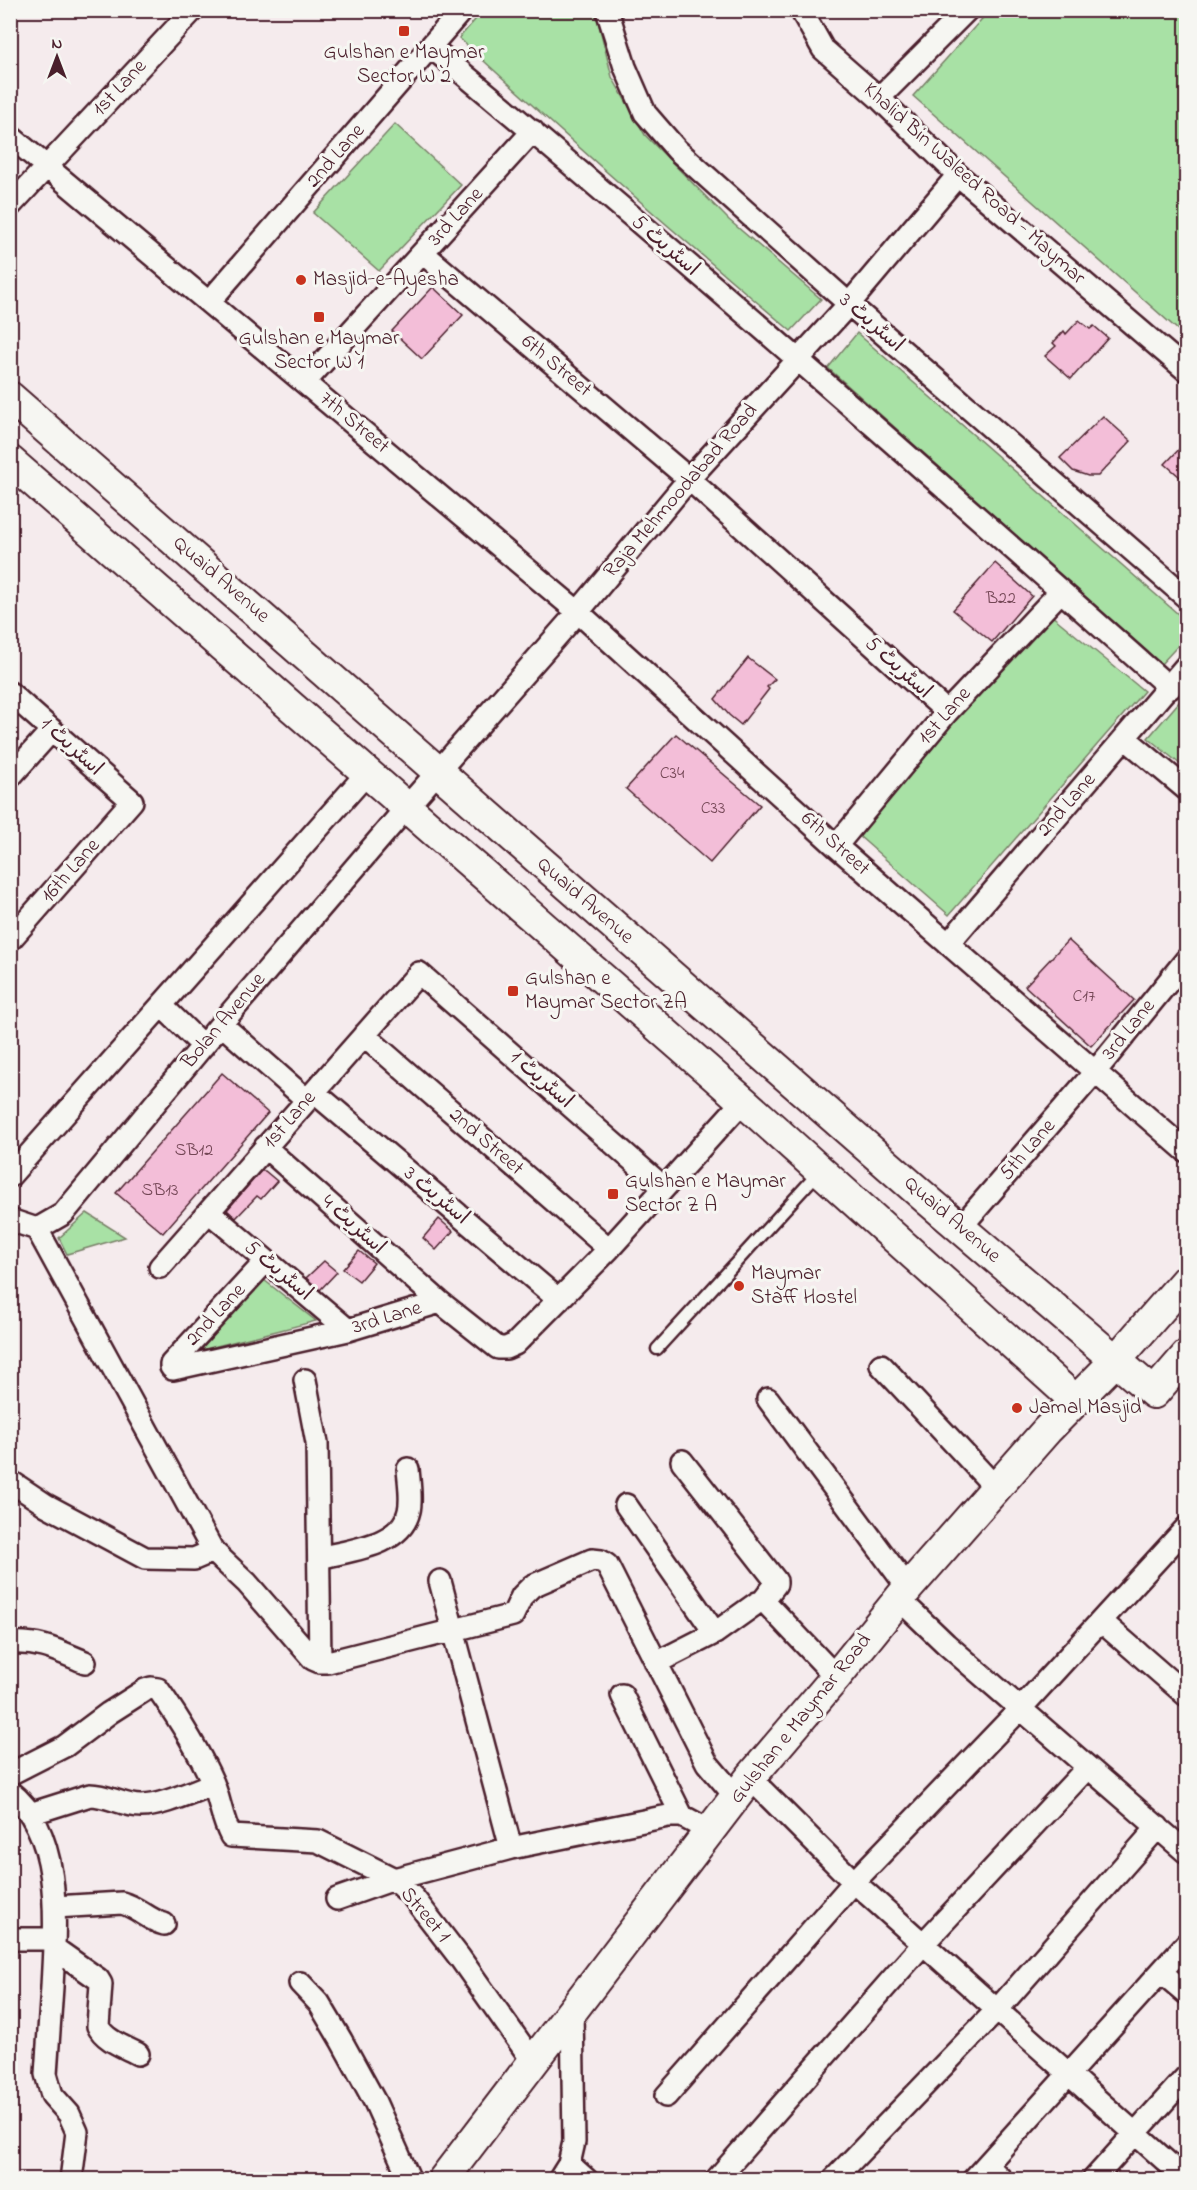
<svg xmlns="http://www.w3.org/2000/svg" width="1197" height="2190" viewBox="0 0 1197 2190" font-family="'Indie Flower','Playpen Sans Arabic',sans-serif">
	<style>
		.green { fill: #a8e1a5; stroke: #798068; stroke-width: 1.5 }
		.building { fill: #f3bed8; stroke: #4a1f2b; stroke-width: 1.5 }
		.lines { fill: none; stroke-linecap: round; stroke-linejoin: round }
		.lane-casing { stroke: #4a1f2b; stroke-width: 15 }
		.street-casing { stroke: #4a1f2b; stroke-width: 26 }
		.secondary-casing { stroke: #4a1f2b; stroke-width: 34 }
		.lane { stroke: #f6f6f2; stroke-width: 10 }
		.street { stroke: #f6f6f2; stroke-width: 21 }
		.secondary { stroke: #f6f6f2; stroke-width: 30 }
		.poi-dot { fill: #c8321e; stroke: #f6f6f2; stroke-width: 2 }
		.labels { text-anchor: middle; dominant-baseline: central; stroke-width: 6; stroke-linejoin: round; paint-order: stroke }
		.number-label { font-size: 18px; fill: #744756 }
		.poi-label { font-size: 21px; fill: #4a1f2b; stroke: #f6f6f2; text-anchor: start }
		.street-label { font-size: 21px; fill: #4a1f2b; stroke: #f6f6f2 }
	</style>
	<rect width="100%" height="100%" fill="#f5ebed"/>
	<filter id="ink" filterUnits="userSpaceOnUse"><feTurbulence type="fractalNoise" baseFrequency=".0167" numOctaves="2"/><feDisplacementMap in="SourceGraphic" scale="12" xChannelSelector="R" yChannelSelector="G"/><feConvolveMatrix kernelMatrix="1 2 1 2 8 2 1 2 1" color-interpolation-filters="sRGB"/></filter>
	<g filter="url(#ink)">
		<path class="green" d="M483 11H593L596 13 612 77 645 135 729 220 821 299 791 331C678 236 567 138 459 38Z
			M989 11H1186V337L913 96Z
			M395 124 461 185 379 271 313 213Z
			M857 333 1186 621V637L1161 664 828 368Z
			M1051 615 1144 691 949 915 851 829Z
			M1186 694V769L1148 738Z
			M87 1213 125 1237 67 1254 59 1238Z
			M264 1280 316 1321 201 1350Z"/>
		<path class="building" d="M433 287 463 315 422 359 392 331Z
			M1079 320 1090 329 1094 326 1108 338 1071 379 1045 356 1056 346 1053 343 1064 331 1066 334Z
			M1103 416 1131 441 1098 476H1088L1073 471 1060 458Z
			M1186 442V482L1165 464Z
			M995 563 1032 596 992 642 953 610Z
			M748 658 775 679 767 687 769 689 741 725 729 715 715 699Z
			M676 734 760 805 710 863 626 789Z
			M1068 940 1134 1000 1091 1046 1025 986Z
			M222 1073 268 1113 163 1233 116 1193Z
			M261 1171H265L277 1181 261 1199 257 1196 236 1218 227 1210Z
			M439 1219 453 1231 436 1250 423 1238Z
			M359 1251 374 1263 359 1281 343 1269Z
			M324 1261 337 1272 320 1290 306 1278Z"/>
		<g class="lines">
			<defs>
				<path id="lane" d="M657 1349 819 1172"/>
				<path id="street" d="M607 10 625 67 645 113 677 150 849 304 1186 597
					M801 10 823 49 879 98 958 175 1186 370
					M431 47C682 255 926 471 1170 688
					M879 98 967 10
					M10 136 578 612 836 846 1186 1151
					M10 206 193 10
					M424 254 689 479 947 712
					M210 301 462 10
					M305 382 533 131
					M10 693 132 801 10 940
					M1125 738 1186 789
					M10 777 52 730
					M836 846 947 712 1061 591
					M948 944 1186 666
					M162 1006 203 1046
					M221 1024 307 1100
					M364 1035 609 1249
					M314 1092 559 1300
					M265 1147 440 1302
					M10 1176 368 772
					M209 1212 348 1330
					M10 1220 37 1229 213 1551 247 1583 313 1659 320 1662H328L513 1615 522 1596 532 1586 592 1560 601 1561 607 1565 707 1763 736 1797
					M960 1228 1095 1072 1186 960
					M37 1229 63 1214 221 1024 406 808 578 612 689 479 849 304 958 175
					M266 1261 171 1364V1367L173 1369 348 1330 440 1302 498 1348H506L515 1344 609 1249 743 1101
					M160 1267 419 973 663 1187
					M881 1365 996 1488
					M305 1380 317 1443 320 1662
					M768 1399 908 1588
					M10 1481 46 1505 145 1558 194 1559 213 1551
					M626 1505 715 1633
					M319 1558C348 1550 401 1547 409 1511 412 1499 409 1482 408 1469
					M440 1581 511 1848
					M899 1599 946 1644 1186 1852
					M762 1602 767 1604 836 1677
					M1101 1621 1186 1695
					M10 1643C41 1641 58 1651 85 1662
					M656 1663 715 1633 757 1603 762 1602 776 1584V1581L682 1461
					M622 1695 682 1816
					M10 1774 65 1746 109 1713 145 1690 151 1688 158 1689C179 1719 198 1749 213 1783 220 1800 222 1820 231 1836L318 1841 394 1879 413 1897 460 1958 532 2060
					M750 1778 854 1882 1186 2179
					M10 1792C64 1834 55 1927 52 1987 50 2016 48 2045 46 2074L52 2095 69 2114 77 2132 71 2180
					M30 1814 90 1795C108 1795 123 1806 141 1806 162 1806 193 1791 213 1784
					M337 1899 394 1879 511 1848 668 1816H682L710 1831
					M55 1907 122 1903C138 1907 148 1920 164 1924
					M10 1939H54
					M54 1948 98 1979 101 1984 98 2026C104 2040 125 2047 138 2054
					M1161 1972 1186 1993
					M300 1983 319 2003 341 2040 375 2102 410 2180
					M666 2096 854 1882 1021 1708 1186 1528
					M569 2164 587 2180
					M987 2165 1002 2180
					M559 2180 569 2164 574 2142 572 2009
					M716 2180 923 1944 1088 1767
					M833 2180 997 2010 1158 1827
					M973 2180 1186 1944
					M1093 2180 1186 2077"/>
				<path id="secondary" d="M10 397 930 1202 1154 1393 1186 1356
					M10 461 743 1101 1076 1401
					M443 2180 750 1778 836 1677 908 1588 1047 1430 1116 1360 1186 1280"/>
			</defs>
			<use href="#lane" class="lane-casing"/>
			<use href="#street" class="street-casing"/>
			<use href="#secondary" class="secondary-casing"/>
			<use href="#lane" class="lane"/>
			<use href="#street" class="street"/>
			<use href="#secondary" class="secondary"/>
		</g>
	</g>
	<g class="poi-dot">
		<rect x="398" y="25" width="12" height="12" rx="3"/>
		<circle cx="301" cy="280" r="6"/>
		<rect x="313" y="311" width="12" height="12" rx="3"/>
		<rect x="507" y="985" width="12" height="12" rx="3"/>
		<rect x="607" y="1188" width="12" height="12" rx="3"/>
		<circle cx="739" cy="1286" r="6"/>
		<circle cx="1017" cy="1408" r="6"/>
	</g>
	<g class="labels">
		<g class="number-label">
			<text x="1001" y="599">B22</text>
			<text x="672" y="774">C34</text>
			<text x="713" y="809">C33</text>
			<text x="1084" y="997">C17</text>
			<text x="194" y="1151">SB12</text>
			<text x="160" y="1191">SB13</text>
		</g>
		<g class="poi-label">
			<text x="404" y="53" text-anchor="middle">Gulshan e Maymar<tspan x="404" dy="24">Sector W 2</tspan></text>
			<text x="313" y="280">Masjid-e-Ayesha</text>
			<text x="319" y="339" text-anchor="middle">Gulshan e Maymar<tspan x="319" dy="24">Sector W 1</tspan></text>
			<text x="525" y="979">Gulshan e<tspan x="525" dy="24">Maymar Sector ZA</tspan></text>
			<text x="625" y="1182">Gulshan e Maymar<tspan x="625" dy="24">Sector Z A</tspan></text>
			<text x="751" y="1274">Maymar<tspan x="751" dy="24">Staff Hostel</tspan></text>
			<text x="1029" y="1408">Jamal Masjid</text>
		</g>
		<g class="street-label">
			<text transform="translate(120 88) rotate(-47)">1st Lane</text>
			<text transform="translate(336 156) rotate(-49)">2nd Lane</text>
			<text transform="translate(974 184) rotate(42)">Khalid Bin Waleed Road - Maymar</text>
			<text transform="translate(456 217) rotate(-48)">3rd Lane</text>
			<text transform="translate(665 246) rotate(41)">اسٹریٹ 5</text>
			<text transform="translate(871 323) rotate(41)">اسٹریٹ 3</text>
			<text transform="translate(556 366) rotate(40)">6th Street</text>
			<text transform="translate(354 423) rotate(40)">7th Street</text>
			<text transform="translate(681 491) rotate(-49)">Raja Mehmoodabad Road</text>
			<text transform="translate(221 580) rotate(41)">Quaid Avenue</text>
			<text transform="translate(898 668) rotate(42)">اسٹریٹ 5</text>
			<text transform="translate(945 716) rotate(-49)">1st Lane</text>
			<text transform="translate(71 747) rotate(42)">اسٹریٹ 1</text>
			<text transform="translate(1067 805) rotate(-49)">2nd Lane</text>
			<text transform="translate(835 844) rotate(42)">6th Street</text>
			<text transform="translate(71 871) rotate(-49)">16th Lane</text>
			<text transform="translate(585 901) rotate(41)">Quaid Avenue</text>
			<text transform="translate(224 1021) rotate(-50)">Bolan Avenue</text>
			<text transform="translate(1129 1030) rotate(-51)">3rd Lane</text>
			<text transform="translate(541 1080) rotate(41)">اسٹریٹ 1</text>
			<text transform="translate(290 1120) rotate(-49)">1st Lane</text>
			<text transform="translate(486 1142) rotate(41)">2nd Street</text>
			<text transform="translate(1028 1150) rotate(-49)">5th Lane</text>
			<text transform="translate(436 1196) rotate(40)">اسٹریٹ 3</text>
			<text transform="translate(952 1220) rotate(41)">Quaid Avenue</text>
			<text transform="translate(353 1225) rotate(42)">اسٹریٹ 4</text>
			<text transform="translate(278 1271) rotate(40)">اسٹریٹ 5</text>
			<text transform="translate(216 1315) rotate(-47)">2nd Lane</text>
			<text transform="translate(387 1318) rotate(-17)">3rd Lane</text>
			<text transform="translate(801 1719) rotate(-51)">Gulshan e Maymar Road</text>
			<text transform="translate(425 1915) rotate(50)">Street 1</text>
		</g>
	</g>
	<rect width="1197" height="2190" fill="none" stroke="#f6f6f2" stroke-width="36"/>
	<rect x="18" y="18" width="1161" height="2154" fill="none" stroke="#4a1f2b" stroke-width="2" filter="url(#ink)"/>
	<g transform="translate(57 57)" stroke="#f6f6f2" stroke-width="4.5" paint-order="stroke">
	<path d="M0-4.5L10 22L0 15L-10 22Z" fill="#4a1f2b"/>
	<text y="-9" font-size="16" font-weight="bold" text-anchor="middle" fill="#4a1f2b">N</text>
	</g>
</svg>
